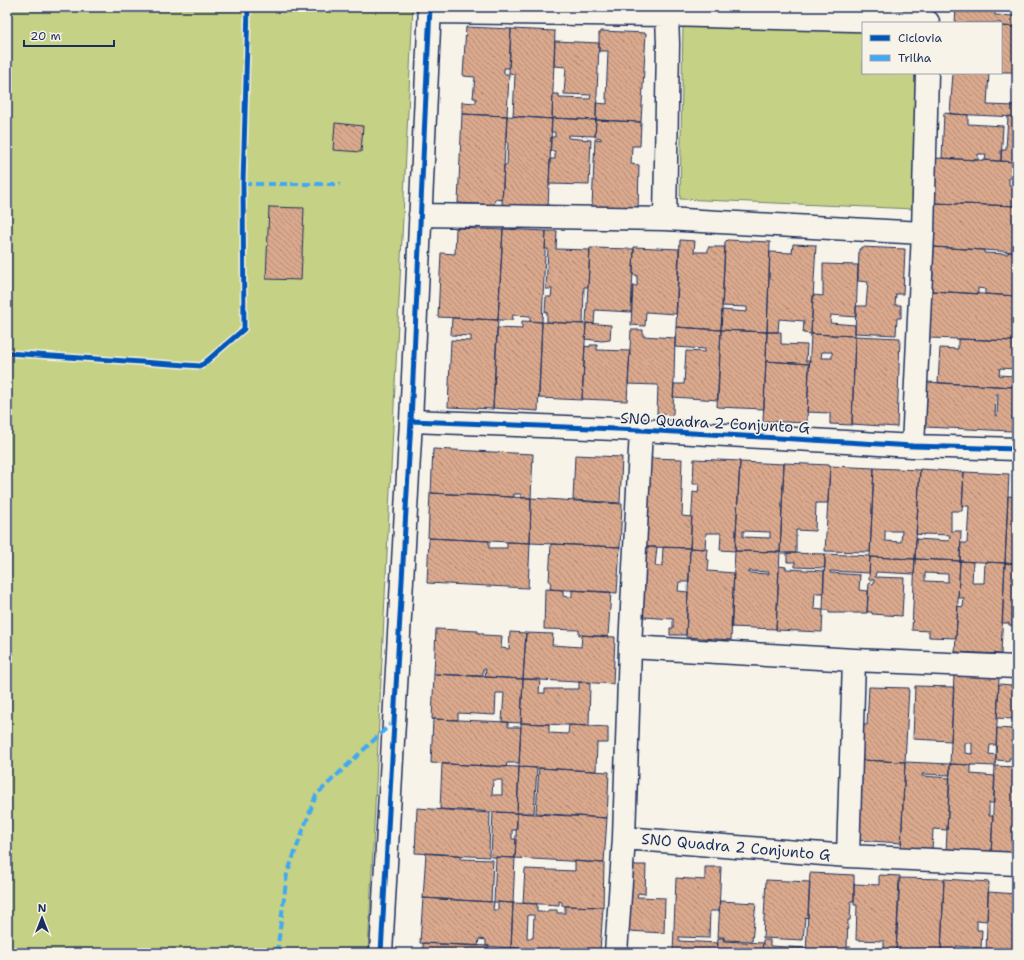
<svg xmlns="http://www.w3.org/2000/svg" width="1024" height="960" viewBox="0 0 1024 960" font-family="'Shantell Sans',sans-serif">
	<style>
		.park { fill: #c5d184; stroke: #708071 }
		.building { fill: url(#building-back-hatch); stroke: #1b2f5e; fill-rule: evenodd }
		.lines { fill: none; stroke-linecap: round; stroke-linejoin: round }
		.minor-casing { stroke: #1b2f5e; stroke-width: 25 }
		.minor { stroke: #f7f3e8; stroke-width: 22 }
		.quiet { stroke: #3fa9f5; stroke-width: 4; stroke-dasharray: 8 4; stroke-linecap: butt }
		.cycleway-casing { stroke: #f7f3e8; stroke-width: 8 }
		.cycleway { stroke: #0057b8; stroke-width: 5 }
		.labels { text-anchor: middle; dominant-baseline: central; stroke-width: 3; stroke-linejoin: round; paint-order: stroke }
		.street-label { font-size: 15px; fill: #1b2f5e; stroke: #f7f3e8 }
	</style>
	<defs>
		<pattern id="building-back-hatch" width="6" height="6" patternUnits="userSpaceOnUse"><rect width="6" height="6" fill="#daa98d"/><path d="M-1 5l2 2M0 0l6 6M5-1l2 2" fill="none" stroke="#b08a76"/></pattern>
	</defs>
	<rect width="100%" height="100%" fill="#f7f3e8"/>
	<filter id="ink" filterUnits="userSpaceOnUse"><feTurbulence type="fractalNoise" baseFrequency=".025" numOctaves="2"/><feDisplacementMap in="SourceGraphic" scale="8" xChannelSelector="R" yChannelSelector="G"/><feConvolveMatrix kernelMatrix="1 2 1 2 8 2 1 2 1" color-interpolation-filters="sRGB"/></filter>
	<g filter="url(#ink)">
		<path class="park" d="M7 7H413L368 953H7Z
			M683 22 863 27V73H916L915 209 680 199Z"/>
		<path class="building" d="M956 7H995V15L1014 16V7H1017V27L1001 26V23H955Z
			M1001 26 1017 27V72H1001Z
			M466 27 511 29 509 68H504V74H509L507 116 462 114V102L476 103V98H473L475 77 463 76Z
			M511 29 555 31 552 119 513 116 515 74 509 73Z
			M601 31 646 33 641 122 596 120V103L607 104V99H606L608 51H599V33H601Z
			M555 41 599 43 596 120 552 118 553 94H559V98L590 99 591 95 564 94 566 67 554 66Z
			M953 73H989L987 105 1017 106V117L950 114Z
			M944 113 968 115V124L1003 126 1001 161 985 160 986 154H978V160L942 158Z
			M462 114 507 116 502 200 495 199 494 205 458 203Z
			M507 116 552 119 548 207 502 206 504 165H507L508 142H506Z
			M1008 116 1017 117V162L1001 161V150H1006Z
			M552 118 596 120 595 136 568 135V138L591 140 589 185 549 184 550 159H555V151H550L551 137H555V132H551Z
			M596 120 641 122 640 146H632L631 164 639 165 638 211 592 207 595 139 601 140V138L595 137Z
			M335 123 363 126 361 152 333 150Z
			M936 158 1017 162V178H1009V185L1017 186V206L934 203Z
			M934 203 1017 206 1016 252 932 247Z
			M269 207 304 208 301 280 266 279Z
			M456 228 503 230 498 320 438 317 441 253 455 254Z
			M503 229 546 231 542 322 530 321V316L513 315 512 320H498Z
			M546 231H557L556 249 590 250 588 287H584L583 324 547 322V312H545L546 297H551L552 289H546L548 249H545Z
			M680 240 695 241 694 252H708V247H725L721 330 676 327Z
			M727 240 770 242 767 332 721 330 722 310 747 312V307L722 306 725 242Z
			M793 244 816 245 811 334 803 333 804 321 779 319 778 332H767L770 252 792 253Z
			M634 247 679 249 676 314 646 312 645 326 631 325 633 286H637V275H633Z
			M861 247 905 249 903 294H896L895 305H901V318H897L896 335 855 333 856 306H866L868 282 858 281 859 249H861Z
			M934 247 984 250V253L1008 254V252H1017V296L985 294V289L978 288V294L932 291Z
			M590 248 634 249 631 312 595 310 594 324 586 323Z
			M823 264 858 265 856 317 831 315 830 323 855 325V336L811 334 813 295 823 296Z
			M932 291 1017 296 1016 341 929 338Z
			M452 318 498 320 493 409 448 407 451 340 471 341V336L451 335Z
			M522 321 542 322 538 411 493 408 497 328 522 329Z
			M542 322 586 324 582 400 539 398Z
			M586 323 611 325 610 340 602 341 585 339Z
			M676 327 721 330 718 400 673 397 674 384H684L686 351 705 352V349L675 347Z
			M631 330H643V336L675 338 673 415 657 414 658 385 628 384Z
			M721 330 767 332 764 409 717 407Z
			M767 332H781V344L807 345 806 361H810L809 364 766 361Z
			M811 334 855 336 852 425 830 424V413L807 412ZM822 352H832V358H821Z
			M855 336 900 338 897 427 852 424Z
			M958 339 1016 341 1015 369 1000 368 999 375 1015 376 1014 387 938 383 940 348 958 349Z
			M590 345H597V350L630 351 627 401 582 399 585 346 590 347Z
			M766 361 809 364 807 421 808 423 763 421Z
			M1015 372H1017V387H1014Z
			M927 382 1014 387 1012 431 925 427ZM996 394H998L997 416H995Z
			M433 449 533 454 531 498H521V494H514V497L431 493Z
			M575 455 622 457 620 503 573 500Z
			M650 458 682 459 681 491H683L682 516 692 517 690 548 646 547Z
			M694 459 740 461 735 551 720 550 721 533H706L705 549 690 548 693 492 698 493 699 484H693Z
			M740 462 784 464 780 552 735 551ZM743 531 770 532V538L743 537Z
			M784 463 830 465 828 503H816L815 531 796 530V553H780Z
			M830 466 874 468 870 552 825 551Z
			M874 468 920 470 915 559 870 557ZM885 531H902L901 542 885 541Z
			M920 469 964 472 962 511H951V531H961L960 561 915 559 916 539 949 541 950 535 924 534V535L916 534Z
			M964 472 1009 474 1005 563 960 561 961 543H967L969 506H962Z
			M430 493 531 498 530 543 428 538Z
			M1008 496 1017 497V564L1005 563Z
			M531 498 622 504 620 547 530 543Z
			M429 538 489 541V548H507V542L530 543 528 588 427 583Z
			M551 544 620 547 617 593 550 589 551 582H549Z
			M646 547H657L655 566H662L663 547 690 548 689 582H679L678 591 688 592 686 635H670V628H673V619L643 617Z
			M690 548 707 549 706 559 709 560 708 571 734 573 731 640 686 637Z
			M735 551 780 552 776 629 731 627ZM749 571 769 572V574L749 573Z
			M787 553 825 554V568L795 567V562H787Z
			M825 554 870 556 869 573 830 571V573L860 575 859 590 868 591 867 613H829V610H823Z
			M870 557 915 559 914 574 876 572 875 577 904 578 902 616 872 614V612H867L869 583 874 584V580H869Z
			M915 559 960 561 956 638 929 637V631L912 630ZM925 573 948 574V582L925 581Z
			M960 561 973 562 972 583H984L985 562 1005 563 1001 654 955 652 958 606 963 607 964 598H958Z
			M1005 563 1017 564V582H1016V587H1017V626L1009 625V623H1002Z
			M779 566 786 567V569L824 571 823 593H815L814 609 823 610 822 632 776 630Z
			M545 589 563 590V596L568 597H572V590L611 592 608 637 579 635V630L544 629Z
			M436 629 478 631V633H483V635L502 636 501 648 509 649 510 632 526 633 523 679 485 677 486 669H483V676L434 674Z
			M526 633 553 634 552 645 581 647 582 635 615 637 613 684 523 679Z
			M434 674 523 679 521 723 502 722 504 693H496L495 715 458 713V720L432 719Z
			M954 675 999 677 996 745H990L989 754 996 755 995 766 950 764ZM965 743H972V754L965 753Z
			M523 679H540L539 693H545V689H579V682H590L589 726 521 723Z
			M999 684 1012 685 1011 687 1017 688V761H1014V758H1009V761L996 760 997 728 1013 729V719L997 718Z
			M915 686 954 687 951 741 913 739Z
			M869 687 909 688 905 762 860 760 862 725H867Z
			M433 719 508 722V727H521L519 763H507L506 767 431 763Z
			M521 723 549 724V733L568 734 569 725 608 727V743H597L596 771 519 767Z
			M860 760 905 762 901 843 856 840Z
			M905 762 950 764V775L922 774V776L950 778 947 830 933 829 932 851 901 850Z
			M442 764 519 767 517 813 440 809ZM493 780H502V795H492Z
			M950 764 971 765V774L995 776 994 803H989V816H993L991 855 946 853Z
			M995 766 1017 767V856L991 855Z
			M519 767 537 768 534 813H517Z
			M539 768 609 772 607 818 536 813Z
			M417 808 490 813 489 857 415 853Z
			M493 812 517 813V830H512V839H516L515 858 491 857Z
			M517 813 607 818 604 863 515 858Z
			M426 853 460 855V859L493 860 491 902 423 898Z
			M496 857 515 858 513 903 494 902Z
			M575 861 604 863 603 907 565 906 562 905V902L559 901V905L523 903 525 869 575 871Z
			M633 865H646L645 894 638 893 637 897 665 898 664 933 628 931Z
			M705 867H721L719 911H710L709 938 679 937V941L718 943 717 953H673L676 878 705 880Z
			M810 873 854 875V901H851L850 920H848L847 947H851V953H806Z
			M879 875 900 876 896 953H884V941L856 940 857 905H854V884L879 885Z
			M899 878 944 879 941 953H896Z
			M944 879 989 882 987 921 977 920V930H982L981 948 956 946 955 951 986 953H941Z
			M766 880 810 882 808 918 805 917 803 940 763 938Z
			M988 892 1017 894V953H986Z
			M423 898 494 902 493 910H498V902L513 903 511 948 486 946V940L479 939 478 946 420 943Z
			M720 901 756 903 752 941 724 940V937H718Z
			M513 903 537 904V912H548V910H557V913H565V906L603 907 600 952 511 948ZM528 915H534L533 938H527Z
			M718 938H724L723 941 763 943 762 953H717Z
			M763 940H770V946L806 948V953H762Z
			M423 943 489 946 488 953H423Z
			M511 948 531 949V953H511Z"/>
		<g class="lines">
			<defs>
				<path id="minor" d="M429 12 667 15 928 22
					M420 215 665 219 923 233
					M665 219 668 44 667 15
					M411 421 641 430 913 446 1017 449
					M913 446 923 233 927 73
					M630 647 854 660 1017 667
					M624 838 848 856 1017 864
					M848 856 854 660
					M381 953 411 421 430 7
					M616 953 624 838 630 647 641 430"/>
			</defs>
			<use href="#minor" class="minor-casing"/>
			<use href="#minor" class="minor"/>
			<path class="quiet" d="M243 184H340
				M277 953 287 874 316 795 394 721"/>
			<defs>
				<path id="cycleway" d="M7 353 201 366 244 329 243 184 248 7
					M411 421 641 430 913 446 1017 449
					M381 953 411 421 430 7"/>
			</defs>
			<use href="#cycleway" class="cycleway-casing"/>
			<use href="#cycleway" class="cycleway"/>
		</g>
	</g>
	<g class="labels">
		<g class="street-label">
			<text transform="translate(715 423) rotate(3)">SNO Quadra 2 Conjunto G</text>
			<text transform="translate(736 847) rotate(5)">SNO Quadra 2 Conjunto G</text>
		</g>
	</g>
	<rect width="1024" height="960" fill="none" stroke="#f7f3e8" stroke-width="24"/>
	<rect x="12" y="12" width="1000" height="936" fill="none" stroke="#1b2f5e" stroke-width="1.5" filter="url(#ink)"/>
	<rect x="862" y="22" width="140" height="52" fill="#f7f3e8" stroke="#9fa5b1"/>
	<rect x="870" y="35" width="20" height="6" fill="#0057b8" stroke="#9fa5b1"/>
	<text x="898" y="42" font-size="12" fill="#1b2f5e">Ciclovia</text>
	<rect x="870" y="55" width="20" height="6" fill="#3fa9f5" stroke="#9fa5b1"/>
	<text x="898" y="62" font-size="12" fill="#1b2f5e">Trilha</text>
	<g transform="translate(42 918)" stroke="#f7f3e8" stroke-width="3" paint-order="stroke">
	<path d="M0-3L7 15L0 10L-7 15Z" fill="#1b2f5e"/>
	<text y="-6" font-size="11" font-weight="bold" text-anchor="middle" fill="#1b2f5e">N</text>
	</g>
	<path d="M24 40v6h90v-6" fill="none" stroke="#1b2f5e" stroke-width="2"/>
	<text x="30" y="40" font-size="12" fill="#1b2f5e" stroke="#f7f3e8" stroke-width="3" paint-order="stroke">20 m</text>
</svg>
